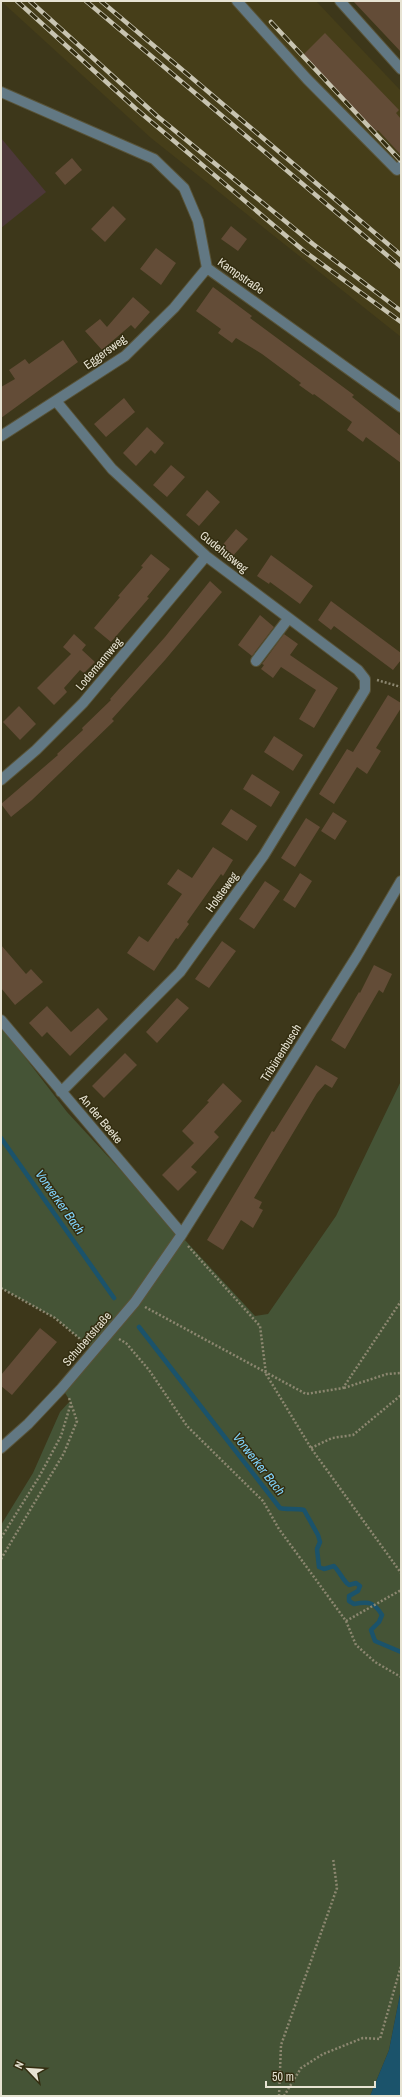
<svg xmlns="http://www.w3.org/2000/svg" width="402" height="2097" viewBox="0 0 402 2097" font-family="'Archivo Narrow',sans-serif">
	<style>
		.built { fill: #463e19 }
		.industrial { fill: #4d3839 }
		.green { fill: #455436 }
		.water { fill: #1b536b }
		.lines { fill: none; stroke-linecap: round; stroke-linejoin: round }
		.stream { stroke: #1b536b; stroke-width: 4.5 }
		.building { fill: #634c37 }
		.minor-casing { stroke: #585338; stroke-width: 12 }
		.path { stroke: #8c8770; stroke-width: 2.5; stroke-dasharray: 2 2; stroke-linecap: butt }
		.minor { stroke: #627883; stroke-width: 10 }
		.rail-casing { stroke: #c8c4b1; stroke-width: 4.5 }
		.rail { stroke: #332d10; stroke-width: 3; stroke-dasharray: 9; stroke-linecap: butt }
		.labels { text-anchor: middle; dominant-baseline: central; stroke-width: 3; stroke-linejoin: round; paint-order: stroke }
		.street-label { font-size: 12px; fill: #e7e3d3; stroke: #332d10 }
		.water-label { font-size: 13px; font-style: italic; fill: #80d3fc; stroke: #332d10 }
	</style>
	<rect width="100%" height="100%" fill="#3d371a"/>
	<path class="built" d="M1 1H316L401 91V337L151 138Z"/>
	<path class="industrial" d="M1 138 46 192 1 228Z"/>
	<path class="green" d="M1 1026 67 1112 255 1316 268 1314 336 1216 401 1081V1989L389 2050 370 2096H1V1525L33 1473 60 1412 70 1401 62 1388 94 1351 55 1318 1 1288Z"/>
	<path class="water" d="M401 1989V2096H370L389 2050Z"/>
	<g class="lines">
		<path class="stream" d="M1 1138 114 1298
			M139 1327 280 1508C287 1510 295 1508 304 1510L318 1535 320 1542 317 1549 319 1567 324 1569 334 1566C340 1572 343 1581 349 1585L356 1583 360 1586 358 1591 349 1596V1601L354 1604C369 1601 374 1602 382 1615L379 1622 371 1630 375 1641 401 1652"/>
	</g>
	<path class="building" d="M353 1H401V52Z
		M325 33 399 110 396 113 401 119V155L378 130 375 133 301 57Z
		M72 158 82 170 65 185 55 173Z
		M113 206 126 219 105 242 91 229Z
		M231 226 247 239 238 251 221 239Z
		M156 248 176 263 161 285 140 269Z
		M213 287 252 316 250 318 354 395 352 397 401 436V463L366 437 363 442 347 430 352 422 314 394 313 395 299 385 301 383 262 354 236 338 232 343 218 333 221 329 196 311Z
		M133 297 150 312 135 329 131 325 102 350 85 331 100 319 107 327Z
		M63 340 78 362 1 418V387L15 379 9 370 25 359 29 364Z
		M124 398 135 412 106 437 94 424Z
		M147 427 164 443 155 454 151 450 136 466 123 453Z
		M171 465 185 477 167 497 153 485Z
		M207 490 220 502 199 526 186 515Z
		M236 529 248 539 231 558 220 548Z
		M151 554 170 569 147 597 149 598 111 642 94 628 120 597 118 596 143 567 141 566Z
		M271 555 313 586 300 604 270 582 269 584 257 576Z
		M210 581 222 592 165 660 112 719 114 721 32 800 11 817 1 804 58 755 57 754 83 730 82 728 111 700 110 699 165 637Z
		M331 601 401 653V660L393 670 334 626 331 630 318 620Z
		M260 615 274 627 252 656 238 645Z
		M74 634 86 645 82 650 95 662 84 673 80 670 64 688 67 692 54 705 37 688 71 654 63 647Z
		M284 634 298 644 290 655 338 688 314 728 299 719 316 690 281 667 273 678 261 669 264 665 262 664Z
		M388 695 401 703V708L376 748 381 751 367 774 357 767 334 804 319 794 347 749 353 752Z
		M19 706 36 724 20 740 3 722Z
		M274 736 303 755 293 771 264 752Z
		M252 774 280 792 271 807 243 789Z
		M231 809 257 826 247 841 221 824Z
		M333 812 347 821 335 840 321 831Z
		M306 818 320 827 295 867 281 858Z
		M213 847 233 860 223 876 221 874 187 922 189 924 178 939 176 938 154 971 127 953 139 936 148 942 182 894 167 884 178 869 192 878Z
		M300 873 312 881 295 908 283 900Z
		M265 881 280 891 254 929 239 919Z
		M222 941 236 951 209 988 195 979Z
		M1 945 26 974 31 969 43 982 15 1005 1 988Z
		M374 965 392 974 383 993 379 990 345 1049 331 1040 359 992 360 993Z
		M177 998 189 1008 157 1043 146 1032Z
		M47 1006 71 1032 98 1008 108 1019 70 1056 47 1032 42 1037 29 1023Z
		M125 1053 137 1065 104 1098 92 1086Z
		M316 1065 338 1078 332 1088 325 1084 317 1093 254 1198 262 1202 259 1208 263 1210 253 1228 241 1220 223 1250 207 1240 272 1131 274 1132Z
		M223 1083 242 1101 214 1132 219 1137 191 1167 197 1172 178 1191 162 1175 194 1143 182 1131 209 1102 207 1101Z
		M40 1328 57 1342 12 1395 1 1386V1375Z"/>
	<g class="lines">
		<defs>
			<path id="minor" d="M237 1 307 79 397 170 401 166
				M340 1 401 69
				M1 92 154 159 184 188 198 221 207 268 401 407
				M56 401 112 469 206 556 358 670 365 679V690L264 855 180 972 61 1092
				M1 436 125 356 174 308 207 268
				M256 661 288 619
				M1 780 36 750 83 703 206 556
				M1 1020 182 1234
				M1 1448 28 1424 62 1388 135 1302 180 1237 357 956 401 881"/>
		</defs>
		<use href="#minor" class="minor-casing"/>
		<path class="path" d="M377 680 401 687
			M188 1246 260 1326 266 1374 311 1448 401 1573
			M1 1288 55 1318 85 1343
			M145 1307 306 1394 343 1388 401 1301
			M119 1339 126 1343 149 1370 187 1426 263 1501 279 1529 346 1621 356 1645 375 1662 401 1677
			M344 1388 387 1374 401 1373
			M311 1448 332 1438 353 1435 401 1395
			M1 1538 39 1477 61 1436 71 1403
			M1 1559 64 1453 77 1421 69 1398
			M346 1621 401 1590
			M279 2096 281 2045 337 1888 333 1858
			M284 2096 301 2068 323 2054 363 2038 380 2039 401 1966"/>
		<use href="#minor" class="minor"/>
		<defs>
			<path id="rail" d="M17 1 135 108 304 251 401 322
				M30 1 157 116 313 244 401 311
				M86 1 401 267
				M101 1 401 255
				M271 22 401 161"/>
		</defs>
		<use href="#rail" class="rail-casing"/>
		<use href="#rail" class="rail"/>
	</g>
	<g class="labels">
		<g class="street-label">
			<text transform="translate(241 276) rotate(35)">Kampstraße</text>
			<text transform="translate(105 352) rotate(-36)">Eggersweg</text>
			<text transform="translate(224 552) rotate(39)">Gudehusweg</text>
			<text transform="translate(99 664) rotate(-50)">Lodemannweg</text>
			<text transform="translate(222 892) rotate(-54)">Holsteweg</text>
			<text transform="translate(281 1053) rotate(-58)">Tribünenbusch</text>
			<text transform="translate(101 1119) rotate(50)">An der Beeke</text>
			<text transform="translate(87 1339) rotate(-49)">Schubertstraße</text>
		</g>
		<g class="water-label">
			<text transform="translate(60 1202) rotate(55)">Vorwerker Bach</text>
			<text transform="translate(259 1464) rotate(52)">Vorwerker Bach</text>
		</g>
	</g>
	<rect width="402" height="2097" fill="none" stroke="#e7e3d3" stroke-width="4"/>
	<g transform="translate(28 2069) rotate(295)" stroke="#332d10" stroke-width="3" paint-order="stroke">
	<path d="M0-3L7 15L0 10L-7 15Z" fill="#e7e3d3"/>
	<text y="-6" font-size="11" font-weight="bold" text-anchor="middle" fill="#e7e3d3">N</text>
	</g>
	<path d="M266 2081v6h109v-6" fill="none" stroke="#e7e3d3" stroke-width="2"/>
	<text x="272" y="2081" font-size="12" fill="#e7e3d3" stroke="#332d10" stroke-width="3" paint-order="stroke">50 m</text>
</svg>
